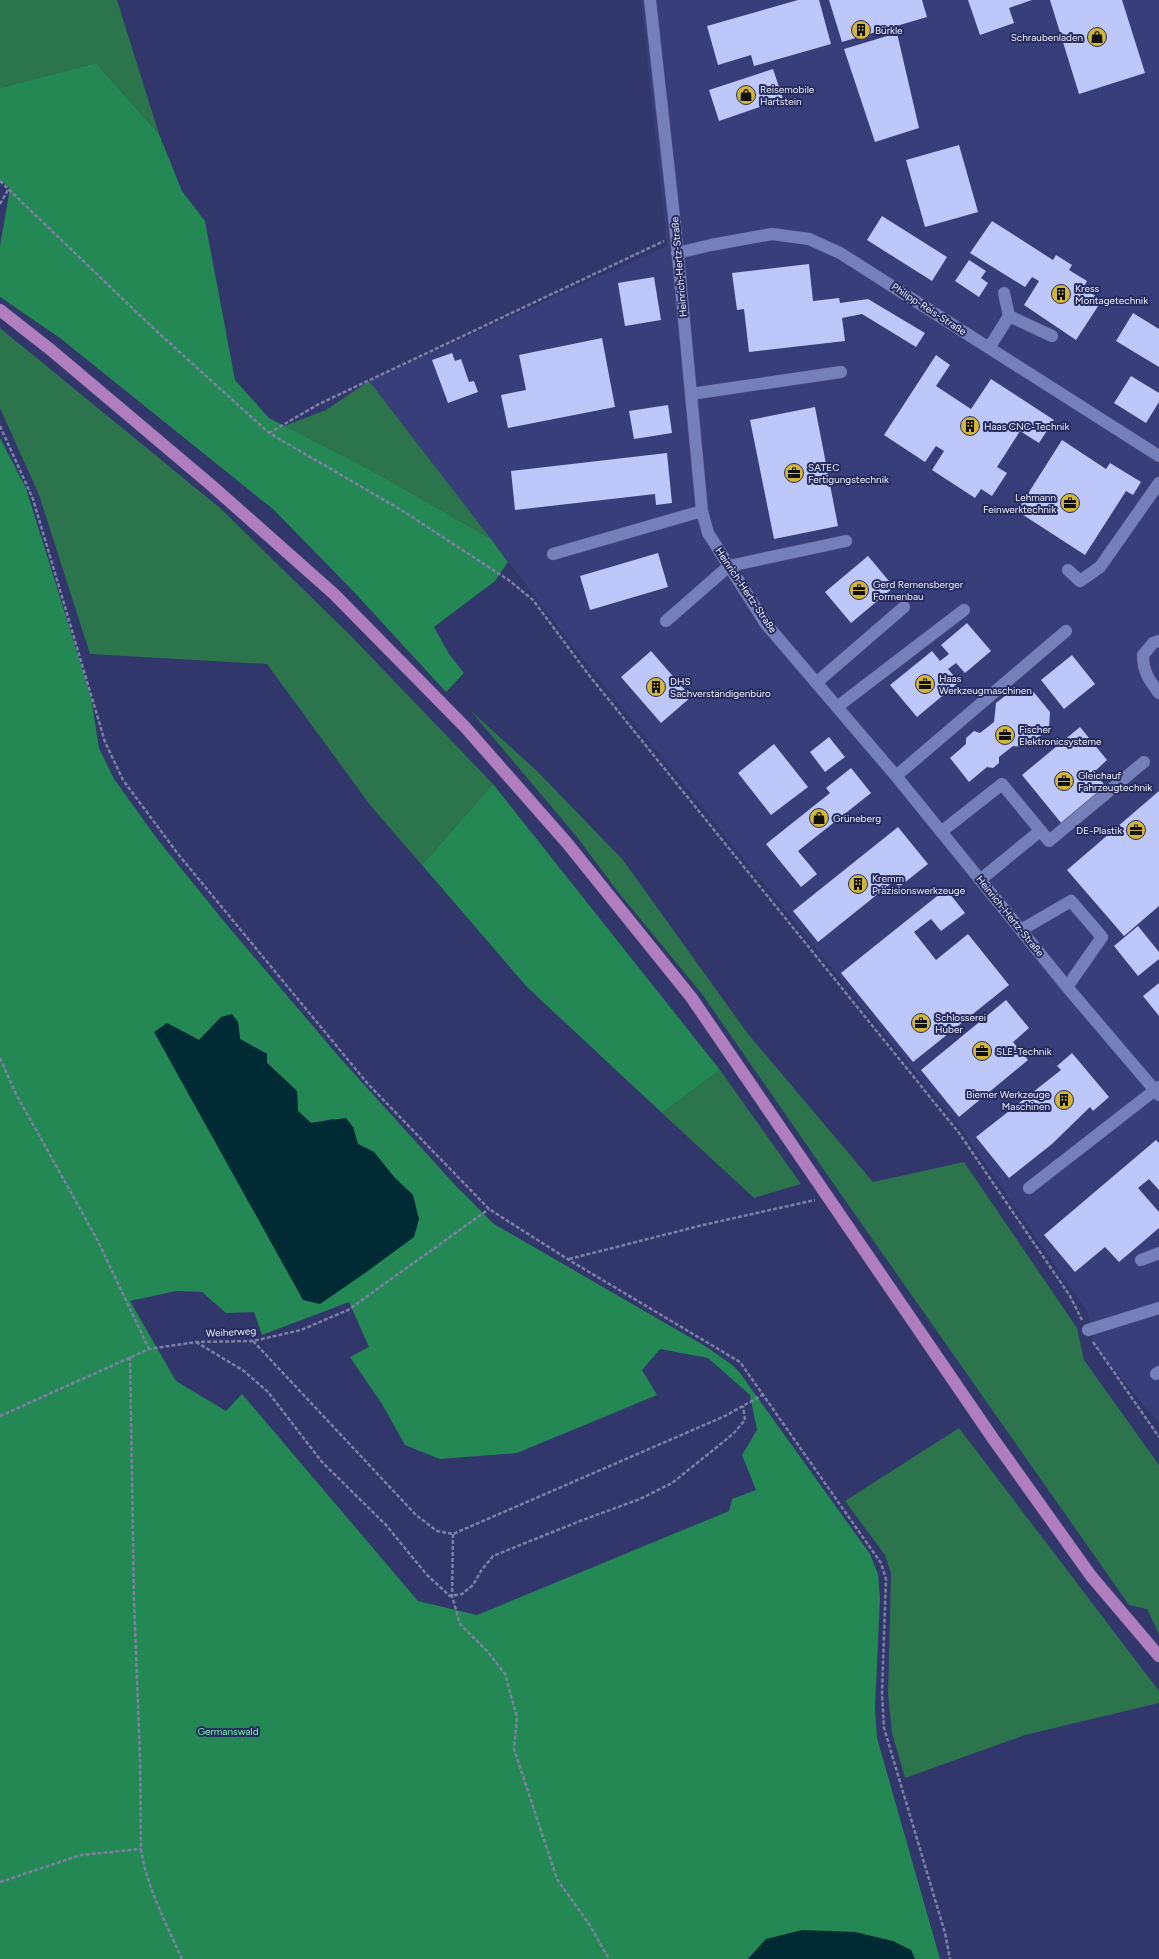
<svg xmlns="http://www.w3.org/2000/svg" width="1159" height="1959" viewBox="0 0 1159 1959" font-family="Figtree,sans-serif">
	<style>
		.built { fill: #373e7a }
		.green { fill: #2c744c }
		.forest { fill: #248855; fill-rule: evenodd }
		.water { fill: #002b35 }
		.building { fill: #bdc7fa }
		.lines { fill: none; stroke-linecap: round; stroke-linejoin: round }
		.minor-casing { stroke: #4c4e77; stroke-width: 13 }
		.major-casing { stroke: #4c4e77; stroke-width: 13 }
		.path { stroke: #7c80a5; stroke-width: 2.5; stroke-dasharray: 4 2; stroke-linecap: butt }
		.minor { stroke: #757fba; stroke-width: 12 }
		.major { stroke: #b07ebf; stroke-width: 12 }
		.labels { text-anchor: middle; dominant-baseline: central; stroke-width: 4; stroke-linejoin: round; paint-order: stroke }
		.poi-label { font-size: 10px; fill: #eaedfa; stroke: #272c5f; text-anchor: start }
		.street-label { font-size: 10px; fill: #eaedfa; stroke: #272c5f }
		.park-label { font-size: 10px; fill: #7df9b1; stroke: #272c5f }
	</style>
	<rect width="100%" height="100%" fill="#31366b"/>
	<path class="built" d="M641 0H1159V1423L1093 1345 1088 1313 963 1131 591 669 369 381 667 246Z"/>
	<path class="green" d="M0 0H117L159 134 96 63 0 88Z
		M0 328 220 508 350 635 493 784 422 865 370 805 267 664 90 654 39 495 0 408Z
		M369 381 491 539 380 475 284 426 326 410Z
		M470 710 538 772 623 860 748 1034 873 1182 964 1162 1077 1328 1084 1360 1159 1465V1634L1147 1609 1129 1605 840 1193 702 994 618 892 577 837Z
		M720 1070 801 1184 754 1198 662 1113Z
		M959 1428 1159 1691V1703L1025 1735 905 1778 892 1733 888 1695 891 1574 885 1555 845 1501Z"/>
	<path class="forest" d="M96 63 159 134 182 191 205 221 235 380 269 418 380 475 491 539 508 562 495 581 434 627 449 654 464 673 446 692 355 593 274 510 60 338 0 297V246L10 188 0 180V88Z
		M0 438 26 488 91 697 99 748 114 779 158 840 227 925 340 1058 455 1185 494 1224 705 1346 731 1364 740 1373 870 1554 878 1574 880 1598 875 1708 877 1738 940 1959H915L911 1950 766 1939 748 1959H0ZM238 1022 240 1039 267 1054V1063L297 1091 298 1111 311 1123 333 1119 353 1127 358 1144 374 1152 394 1177 413 1195 167 1023 199 1040ZM176 1291 202 1292 226 1313 254 1312 262 1335 349 1302 369 1347 350 1357 382 1404 405 1445 440 1459 517 1453 657 1395 642 1370 660 1349 708 1358 750 1395 757 1430 742 1455 756 1490 732 1499 729 1511 477 1615 418 1601 242 1394 226 1411 176 1381 130 1301Z
		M493 784 720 1070 662 1113 527 987 422 865Z"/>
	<path class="water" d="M232 1014 238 1022 240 1039 267 1054V1063L297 1091 298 1111 311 1123 346 1118 353 1127 358 1144 374 1152 394 1177 413 1195 419 1219 414 1237 365 1273 320 1304 303 1300 154 1032 167 1023 199 1040 221 1017Z
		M802 1930 855 1932 893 1941 911 1950 915 1959H748L766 1939Z"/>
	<path class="building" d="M798 0H819L831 44 754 66 751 55 718 65 707 26Z
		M829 0H922L927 17 842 42Z
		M968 0H1032L1009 8 1014 23 980 35Z
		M1050 0H1122L1145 73 1079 94Z
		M897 33 919 128 875 142 844 49Z
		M773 69 783 99 719 121 709 90Z
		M959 145 978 212 925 227 906 160Z
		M882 216 947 257 932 281 867 240Z
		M992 221 1053 260 1056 255 1072 265 1069 270 1087 281 1083 288 1102 300 1076 340 1024 305 1039 281 1032 277 1025 287 970 253Z
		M969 260 986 271 981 278 988 283 979 297 955 281Z
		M809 264 813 301 839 298 840 303 868 299 925 333 916 347 862 314 842 318 845 341 749 352 744 309 737 310 732 273Z
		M654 277 661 320 625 326 618 283Z
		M1133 313 1159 329V367L1116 341Z
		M602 338 615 407 508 428 501 395 526 390 519 355Z
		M452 353 455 361 461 359 469 382 474 381 478 392 448 403 432 360Z
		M936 355 950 365 936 386 971 409 991 379 1054 420 1039 443 1020 431 997 467 1007 473 992 496 981 489 975 498 932 470 944 451 936 446 925 462 884 435Z
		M1131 376 1159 393V402L1146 423 1114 403Z
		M668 405 672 433 634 439 629 411Z
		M815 407 838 526 774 539 750 420Z
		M1062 440 1106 469 1110 463 1141 482 1133 495 1126 491 1085 555 1017 511Z
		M667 453 672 503 656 505 655 494 515 510 511 471Z
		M658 553 668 587 590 610 580 576Z
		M868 556 894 587 851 623 825 592Z
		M967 623 991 651 965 673 956 663 948 669 959 682 917 717 890 685 932 651 940 661 949 654 941 645Z
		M651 651 691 697 661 723 621 677Z
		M1072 655 1095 684 1064 709 1041 680Z
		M1015 688 1032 690 1050 712 1049 729 1026 747 1013 746 999 757V763L993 768 987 767 969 782 950 758 966 744V738L974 731 980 733 994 722 996 703Z
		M1080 727 1107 760 1094 772 1106 787 1062 824 1022 775Z
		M829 737 845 757 825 772 810 752Z
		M774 744 808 787 771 815 738 773Z
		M851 768 871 793 798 851 817 874 801 887 766 844 830 793 826 788Z
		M1159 791V906L1124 936 1067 870Z
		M898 827 928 864 899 887 894 881 818 942 793 911Z
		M946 889 965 913 941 931 931 919 914 932 936 960 968 934 1009 985 913 1062 841 973Z
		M1138 926 1159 952V959L1138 976 1114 946Z
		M1159 983V1016L1143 996Z
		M1006 1000 1029 1028 1013 1042 1028 1060 959 1117 921 1070Z
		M1072 1053 1109 1097 1093 1111 1090 1107 1052 1144 1009 1178 976 1137 1061 1070 1057 1066Z
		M1156 1140 1159 1143V1190L1149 1179 1138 1188 1159 1212V1228L1119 1262 1105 1247 1075 1272 1044 1235Z"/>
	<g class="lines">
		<defs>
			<path id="minor" d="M650 0 676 235 702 511 708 533 766 624 896 776 1067 987 1159 1095
				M677 253 711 245 772 234 809 239 840 253 1159 456
				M1009 316 1052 336
				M989 348 1009 316 1004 293
				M691 394 841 372
				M553 554 702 511
				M1068 570 1080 581 1100 567 1159 483
				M666 621 729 566 846 541
				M1159 641 1153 643 1143 655C1143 672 1149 680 1159 693
				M816 683 904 607
				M837 707 964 610
				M896 776 1066 631
				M941 832 1002 784 1049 841 1144 762
				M980 880 1040 831
				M1021 930 1071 901 1102 937 1067 987
				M1029 1188 1159 1087
				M1141 1260 1159 1253
				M1088 1330 1159 1308
				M1156 1374 1159 1372"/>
			<path id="major" d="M0 310 51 350 211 485 334 594 465 727 567 843 691 997 994 1440 1091 1576 1159 1656"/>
		</defs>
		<use href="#minor" class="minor-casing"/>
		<use href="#major" class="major-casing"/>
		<path class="path" d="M0 181 152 327 269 433 403 511 510 581 533 600 588 674 959 1133 1070 1296 1082 1320
			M0 204 9 188
			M0 426 33 499 105 742 123 780 178 854 368 1084 489 1209 569 1260 740 1362 881 1563 886 1579 882 1693 884 1728 945 1933 950 1959
			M269 433 319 404 664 241
			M0 1058 16 1094 98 1241 149 1349
			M569 1259 703 1225 815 1200
			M253 1341 416 1515 437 1531 453 1534 725 1416 764 1394
			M196 1342 244 1371 268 1392 322 1462 386 1525 427 1575 450 1596 462 1594 473 1585 481 1571 493 1556 580 1521 640 1499 672 1483 733 1434 745 1420 743 1406
			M1093 1342 1159 1437
			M130 1357 134 1601 140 1757 141 1849C147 1888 166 1923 182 1959
			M0 1416 149 1349 196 1342 253 1341 301 1330 348 1310 489 1209
			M453 1534 452 1596 460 1624 487 1651 505 1674 517 1717 514 1749 557 1879 589 1924 609 1959
			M0 1882 81 1855 141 1849"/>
		<use href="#minor" class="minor"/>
		<use href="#major" class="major"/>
	</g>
	<defs>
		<symbol id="building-disc" viewBox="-11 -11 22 22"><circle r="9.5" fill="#d3b635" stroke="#272c5f"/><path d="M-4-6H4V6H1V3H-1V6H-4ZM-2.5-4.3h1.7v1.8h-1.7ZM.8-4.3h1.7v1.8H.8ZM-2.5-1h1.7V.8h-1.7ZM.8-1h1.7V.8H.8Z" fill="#111"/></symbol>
		<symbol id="shop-disc" viewBox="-11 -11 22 22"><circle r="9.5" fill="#d3b635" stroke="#272c5f"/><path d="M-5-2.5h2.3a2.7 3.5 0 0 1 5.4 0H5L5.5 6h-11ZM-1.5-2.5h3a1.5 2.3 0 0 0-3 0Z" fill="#111"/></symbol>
		<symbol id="office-disc" viewBox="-11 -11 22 22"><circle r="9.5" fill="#d3b635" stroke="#272c5f"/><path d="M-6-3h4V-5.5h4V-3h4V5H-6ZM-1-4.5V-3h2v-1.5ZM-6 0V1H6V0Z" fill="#111"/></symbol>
	</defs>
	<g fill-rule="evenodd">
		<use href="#building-disc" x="850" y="19" width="22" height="22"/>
		<use href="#shop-disc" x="1086" y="26" width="22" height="22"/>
		<use href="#shop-disc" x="735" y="84" width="22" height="22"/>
		<use href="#building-disc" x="1050" y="283" width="22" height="22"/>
		<use href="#building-disc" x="959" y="415" width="22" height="22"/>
		<use href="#office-disc" x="783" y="462" width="22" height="22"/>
		<use href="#office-disc" x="1059" y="492" width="22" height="22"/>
		<use href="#office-disc" x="848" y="579" width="22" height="22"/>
		<use href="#office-disc" x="914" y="673" width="22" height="22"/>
		<use href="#building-disc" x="645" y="676" width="22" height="22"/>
		<use href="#office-disc" x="994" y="724" width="22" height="22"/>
		<use href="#office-disc" x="1053" y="770" width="22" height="22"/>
		<use href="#shop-disc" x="808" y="807" width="22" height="22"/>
		<use href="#office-disc" x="1125" y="819" width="22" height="22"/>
		<use href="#building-disc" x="847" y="873" width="22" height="22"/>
		<use href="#office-disc" x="910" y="1012" width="22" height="22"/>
		<use href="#office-disc" x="971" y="1040" width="22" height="22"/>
		<use href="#building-disc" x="1053" y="1089" width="22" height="22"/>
	</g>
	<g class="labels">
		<g class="poi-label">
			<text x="875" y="30">Bürkle</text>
			<text x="1083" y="37" text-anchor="end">Schraubenladen</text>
			<text x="760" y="89">Reisemobile<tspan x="760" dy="12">Hartstein</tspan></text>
			<text x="1075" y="288">Kress<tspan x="1075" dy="12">Montagetechnik</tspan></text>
			<text x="984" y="426">Haas CNC-Technik</text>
			<text x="808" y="467">SATEC<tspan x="808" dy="12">Fertigungstechnik</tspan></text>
			<text x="1056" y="497" text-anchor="end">Lehmann<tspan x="1056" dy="12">Feinwerktechnik</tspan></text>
			<text x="873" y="584">Gerd Remensberger<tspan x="873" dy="12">Formenbau</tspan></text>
			<text x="939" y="678">Haas<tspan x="939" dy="12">Werkzeugmaschinen</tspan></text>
			<text x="670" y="681">DHS<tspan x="670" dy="12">Sachverständigenbüro</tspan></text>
			<text x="1019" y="729">Fischer<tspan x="1019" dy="12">Elektronicsysteme</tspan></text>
			<text x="1078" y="775">Gleichauf<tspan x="1078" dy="12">Fahrzeugtechnik</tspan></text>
			<text x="833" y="818">Grüneberg</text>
			<text x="1122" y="830" text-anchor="end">DE-Plastik</text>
			<text x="872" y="878">Kremm<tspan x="872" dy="12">Präzisionswerkzeuge</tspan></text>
			<text x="935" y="1017">Schlosserei<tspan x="935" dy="12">Huber</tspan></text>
			<text x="996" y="1051">SLE-Technik</text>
			<text x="1050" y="1094" text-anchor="end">Biemer Werkzeuge<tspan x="1050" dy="12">Maschinen</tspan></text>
		</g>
		<g class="street-label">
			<text transform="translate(679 267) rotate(-95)">Heinrich-Hertz-Straße</text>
			<text transform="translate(929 309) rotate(33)">Philipp-Reis-Straße</text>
			<text transform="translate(746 590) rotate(56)">Heinrich-Hertz-Straße</text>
			<text transform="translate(1010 916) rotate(51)">Heinrich-Hertz-Straße</text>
			<text transform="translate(231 1332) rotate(-3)">Weiherweg</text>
		</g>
		<g class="park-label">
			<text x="228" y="1731">Germanswald</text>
		</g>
	</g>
</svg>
